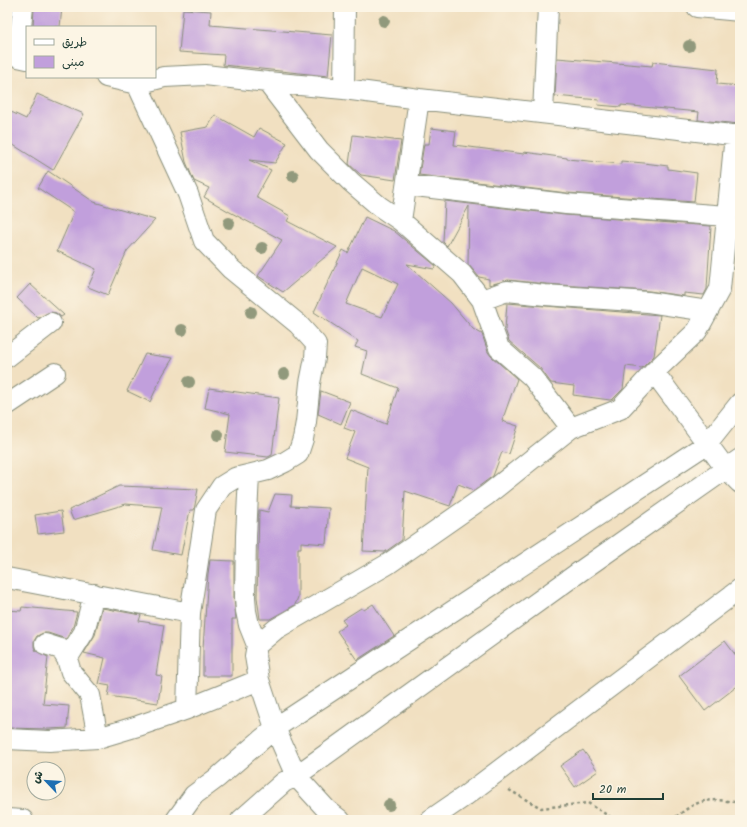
<svg xmlns="http://www.w3.org/2000/svg" width="747" height="827" viewBox="0 0 747 827" font-family="Kalam,'Playpen Sans Arabic',sans-serif">
	<style>
		.building { fill: #c19fdc; fill-rule: evenodd }
		.lines { fill: none; stroke-linecap: round; stroke-linejoin: round }
		.minor-casing { stroke: #888e7a; stroke-width: 22 }
		.path { stroke: #888e7a; stroke-width: 2.5; stroke-dasharray: 3 3; stroke-linecap: butt }
		.minor { stroke: #fff; stroke-width: 20 }
		.tree { fill: #91997b }
	</style>
	<rect width="100%" height="100%" fill="#fcf5e5"/>
	<filter id="ink" filterUnits="userSpaceOnUse"><feTurbulence type="fractalNoise" baseFrequency=".025" numOctaves="2"/><feDisplacementMap in="SourceGraphic" scale="8" xChannelSelector="R" yChannelSelector="G"/><feConvolveMatrix kernelMatrix="1 2 1 2 8 2 1 2 1" color-interpolation-filters="sRGB"/></filter>
	<filter id="wash" filterUnits="userSpaceOnUse"><feTurbulence type="fractalNoise" baseFrequency=".012" numOctaves="4" result="noise"/><feDisplacementMap in="SourceGraphic" scale="16" xChannelSelector="R" yChannelSelector="G"/><feGaussianBlur stdDeviation="0.9" result="paint"/><feColorMatrix in="noise" values="0 0 0 0 0 0 0 0 0 0 0 0 0 0 0 0 0 1.4 0 .05"/><feComposite in="paint" operator="in"/></filter>
	<g filter="url(#wash)">
		<rect width="100%" height="100%" fill="#f1e0c1"/>
		<g id="blocks">
			<path class="building" d="M34 7H62L60 27H33Z
				M183 9 211 11 210 25 332 35 328 76 223 65 224 55 179 52Z
				M557 58 652 66 653 62 718 69 717 84 740 86V124L698 120 699 112 621 105V107L598 105 599 100 555 96Z
				M37 94 84 114 53 170 7 141V110L26 119Z
				M215 115 254 137 259 128 287 143 275 163 249 160 271 170 256 197 290 216 287 221 337 247 283 292 258 276 282 240 228 211 204 197 209 188 194 181 186 162 180 132 208 127Z
				M431 128 456 131 454 145 524 154V152L567 158V159L621 164V161L644 163 668 166V169L697 173 694 202 567 193 419 175 424 144H429Z
				M353 135 401 141 395 180 361 175 349 164Z
				M48 171 94 202 155 220 127 251 108 295 88 287 96 269 57 251 74 212 38 188Z
				M445 201 565 215 711 226 707 289 704 295 684 293V296L649 291 546 284 508 280 489 285V279L479 277 468 264 469 206 447 246 443 242Z
				M365 217 394 231 436 266 434 269 407 264 451 303 473 329 482 334 488 352 491 356 517 379 502 421 518 426 509 454 502 452 493 476 474 490 458 484 450 506 405 491 402 540 385 552 363 551 368 467 345 458 355 432 344 428 351 410 386 424 398 388 362 374 367 351 355 347 358 341 314 312 343 250 348 253ZM362 267 398 284 382 317 346 304Z
				M30 284 64 315 61 317 56 313 50 312 38 318 17 298Z
				M507 303 660 315 654 356 642 368 626 366 623 389 613 399 610 400 573 395 574 386 551 383 540 368 509 341 505 329Z
				M145 354 173 358 162 376 150 402 127 391Z
				M209 388 279 398 272 455 268 457 225 452 230 414 205 408Z
				M321 391 350 402 341 424 318 414Z
				M119 486 198 489 194 510H190L181 555 153 550 162 507 126 504 73 520 69 510Z
				M275 494 292 495 291 506 329 508 326 544 301 542V548H298V597L295 605 270 619H260L257 597 259 510 268 512Z
				M61 511 64 531 38 534 35 515Z
				M210 560 234 561V597L236 619H232V676H203V648L208 574Z
				M373 604 394 636 357 660 337 631 346 625 342 620 361 608 364 610Z
				M22 607 77 612 73 627 66 639 48 633H43L37 636 34 641V647L36 651 48 657 43 704 69 706 67 728 49 729 7 728V610L21 611Z
				M102 608 141 615 139 621 164 625 156 675 162 676 158 703 108 696 110 686 99 684 105 658 84 653 95 635Z
				M725 641 740 661V684L705 711 679 676Z
				M583 750 598 771 575 787 560 766Z"/>
		</g>
	</g>
	<g filter="url(#ink)">
		<use href="#blocks" fill-opacity="0" stroke="#888e7a" stroke-width="1"/>
		<g class="lines">
			<defs>
				<path id="minor" d="M23 7 18 57 27 59
					M697 7 740 11
					M267 82 319 150 351 182 379 206 401 221 462 274 482 300 499 348 532 377 571 428
					M137 84 164 77 205 75 267 82 344 89 419 99 740 136
					M344 89 345 7
					M543 113 548 7
					M407 185 566 204 727 216
					M401 221 419 99
					M482 300 507 291 545 295 648 302 708 311
					M7 357 51 323
					M654 372 726 469 740 483
					M7 405 55 373
					M249 475 246 536 245 597 246 611 249 625 257 645
					M7 578 190 613
					M45 644 61 649 67 659 71 672 90 695 98 738
					M67 659 84 632 94 594
					M187 709 259 680
					M7 739 49 741 98 738 138 726 187 709 190 613 206 510 222 486 235 478 268 470 285 462 298 454 303 439 306 422 310 383 315 358 316 344 298 324 231 269 204 241 188 194 137 84 106 77
					M7 819 23 820
					M176 820 194 795 217 778 275 728 708 443 740 403
					M241 820 284 782 296 776 582 570 740 459
					M340 820 327 810 296 776 275 728 259 680 255 656 257 645 276 629 388 564 487 495 571 428 620 409 654 372 697 331 720 289 735 135
					M430 820 465 796 740 589"/>
			</defs>
			<use href="#minor" class="minor-casing"/>
			<path class="path" d="M509 790 541 808 588 803 615 820
				M671 820C678 816 683 811 690 807 706 797 722 800 740 803"/>
			<use href="#minor" class="minor"/>
		</g>
		<g class="tree">
			<circle cx="384" cy="21" r="6"/>
			<circle cx="689" cy="46" r="6"/>
			<circle cx="293" cy="176" r="6"/>
			<circle cx="229" cy="223" r="6"/>
			<circle cx="262" cy="248" r="6"/>
			<circle cx="251" cy="312" r="6"/>
			<circle cx="182" cy="330" r="6"/>
			<circle cx="284" cy="374" r="6"/>
			<circle cx="189" cy="382" r="6"/>
			<circle cx="218" cy="435" r="6"/>
			<circle cx="389" cy="805" r="6"/>
		</g>
	</g>
	<rect width="747" height="827" fill="none" stroke="#fcf5e5" stroke-width="24"/>
	<rect x="26" y="26" width="130" height="52" fill="#fcf5e5" stroke="#a4ab9e"/>
	<rect x="34" y="39" width="20" height="6" fill="#ffffff" stroke="#a4ab9e"/>
	<text x="62" y="46" font-size="12" fill="#1f3d34">طريق</text>
	<rect x="34" y="56" width="20" height="12" fill="#c19fdc" stroke="#a4ab9e"/>
	<text x="62" y="66" font-size="12" fill="#1f3d34">مبنى</text>
	<g transform="translate(46 781) rotate(295)"><circle r="19" fill="#fcf5e5" stroke="#a4ab9e"/>
	<path d="M0-3L7 15L0 10L-7 15Z" fill="#1f6fb2"/>
	<text y="-6" font-size="11" font-weight="bold" text-anchor="middle" fill="#1f3d34">ش</text>
	</g>
	<path d="M593 793v6h70v-6" fill="none" stroke="#1f3d34" stroke-width="2"/>
	<text x="599" y="793" font-size="12" fill="#1f3d34" stroke="#fcf5e5" stroke-width="3" paint-order="stroke">20 m</text>
</svg>
